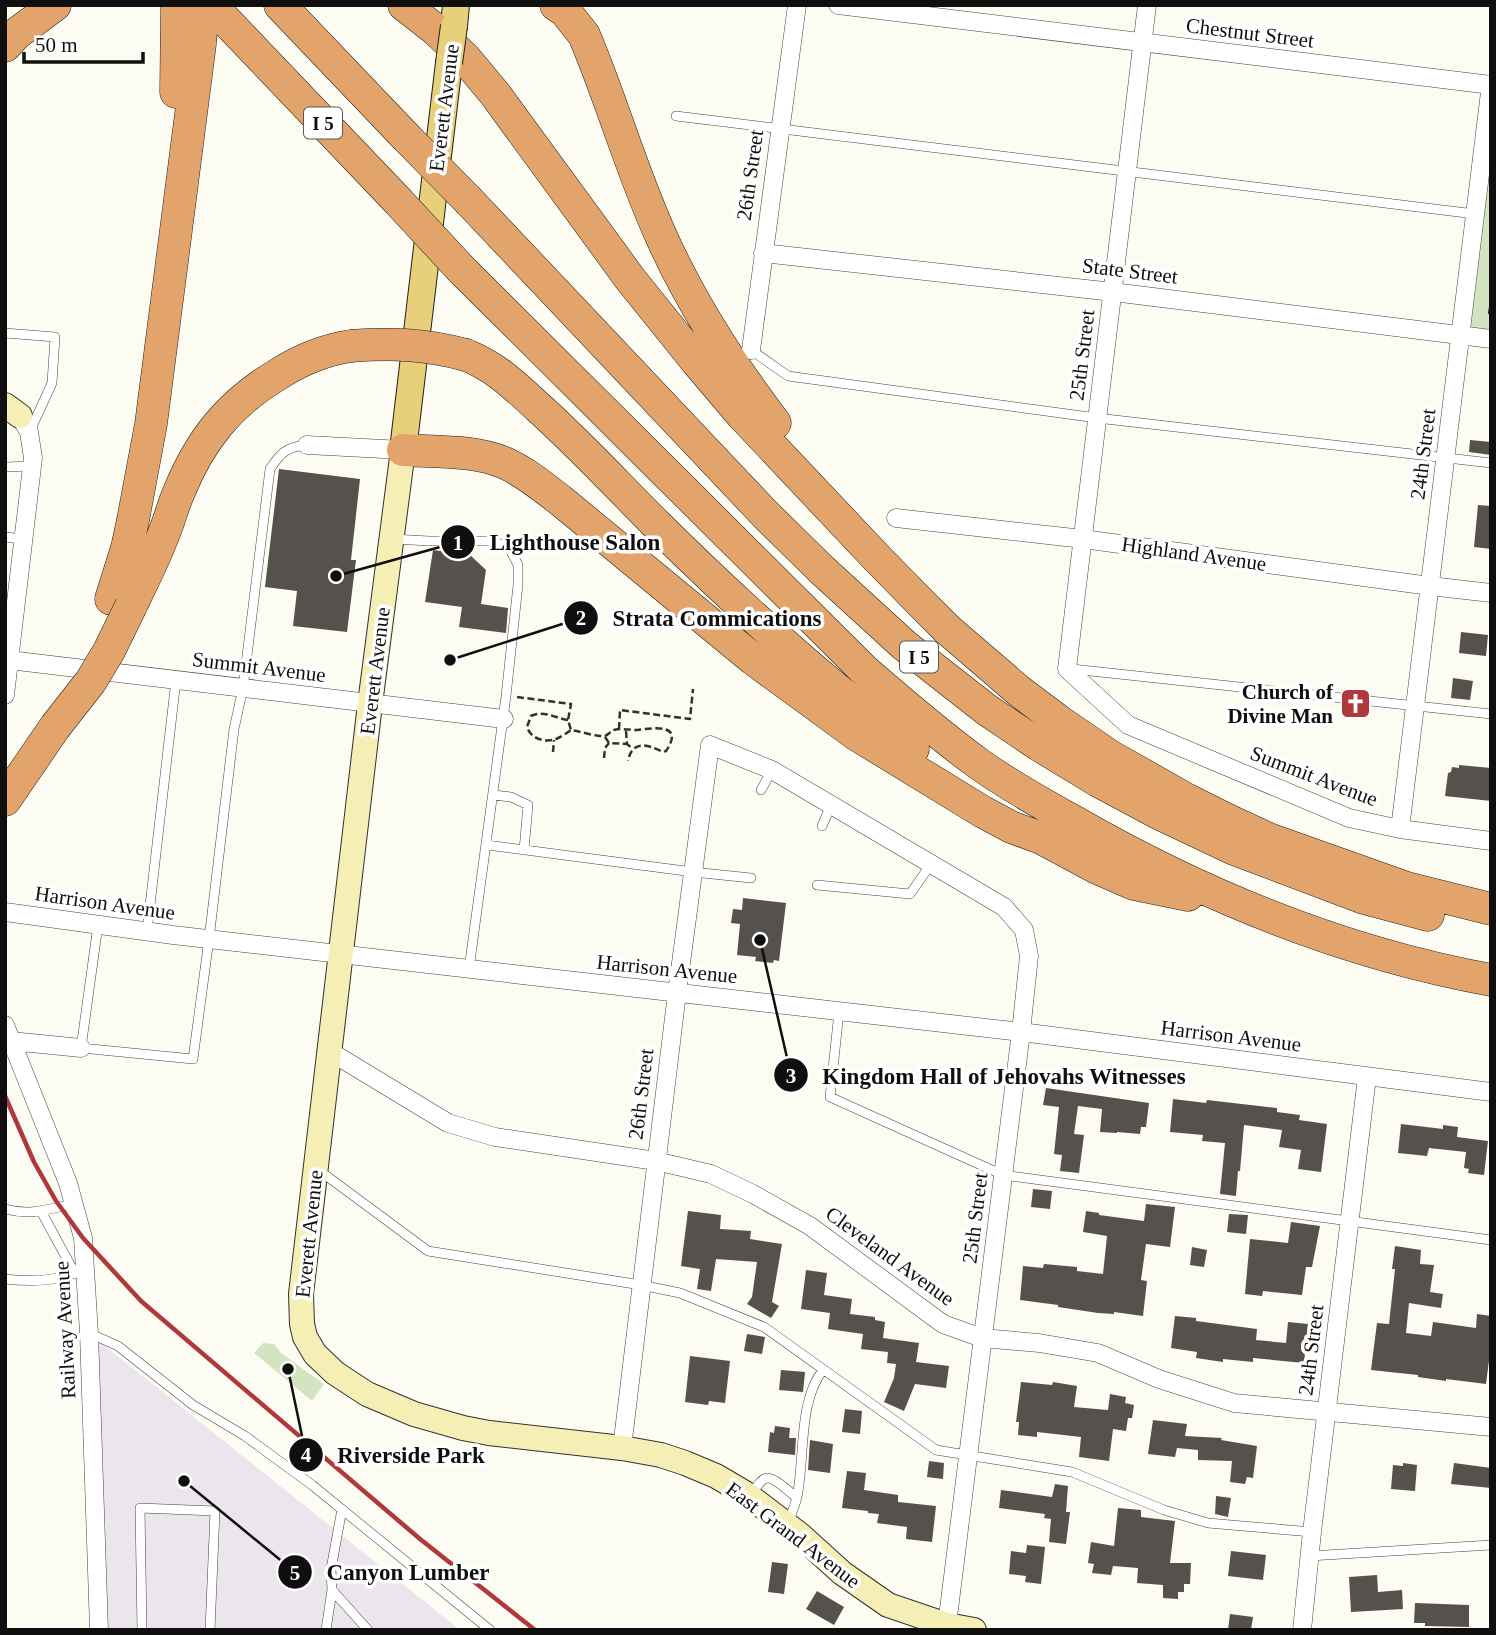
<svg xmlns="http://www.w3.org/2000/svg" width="1496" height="1635" viewBox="0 0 1496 1635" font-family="'Times New Roman',serif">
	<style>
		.industrial { fill: #ece5ed }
		.green { fill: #d2e5c0 }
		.building { fill: #57514d }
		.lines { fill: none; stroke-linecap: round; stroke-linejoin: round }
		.lane-casing { stroke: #424242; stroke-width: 10 }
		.street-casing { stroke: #424242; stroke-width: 19 }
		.secondary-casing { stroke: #313131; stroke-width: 26 }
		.primary-casing { stroke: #202020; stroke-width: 28 }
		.highway-casing { stroke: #202020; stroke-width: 33 }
		.path { stroke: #313131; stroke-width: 2.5; stroke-dasharray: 7 3.5; stroke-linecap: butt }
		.lane { stroke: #fff; stroke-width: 9 }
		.street { stroke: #fff; stroke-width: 18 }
		.secondary { stroke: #f5efb6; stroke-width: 24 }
		.primary { stroke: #e8cf79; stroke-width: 26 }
		.highway { stroke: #e3a46c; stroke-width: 32 }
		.rail { stroke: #af383c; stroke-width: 4.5 }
		.primary-bridge-casing { stroke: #202020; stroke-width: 28; stroke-linecap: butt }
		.highway-bridge-casing { stroke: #202020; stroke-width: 33; stroke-linecap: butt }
		.primary-bridge { stroke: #e8cf79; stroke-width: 26 }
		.highway-bridge { stroke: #e3a46c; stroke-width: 32 }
		.labels { text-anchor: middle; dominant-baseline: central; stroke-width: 7; stroke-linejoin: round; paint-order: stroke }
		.shield { fill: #fff; stroke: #575757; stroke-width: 2 }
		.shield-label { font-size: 19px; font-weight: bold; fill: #0f0f0f }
		.street-label { font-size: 21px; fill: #0f0f0f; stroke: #fff }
		.poi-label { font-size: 21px; font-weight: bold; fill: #0f0f0f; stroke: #fff; text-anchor: end }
		.leader { fill: none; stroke: #0f0f0f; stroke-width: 2.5 }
		.callout-dot { fill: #0f0f0f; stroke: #fff; stroke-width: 2.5 }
		.mark-label { font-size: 21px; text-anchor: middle; font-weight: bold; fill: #fff }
		.callout-label { font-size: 23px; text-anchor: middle; font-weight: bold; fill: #0f0f0f; stroke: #fff; stroke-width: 7; stroke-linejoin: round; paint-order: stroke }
	</style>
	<rect width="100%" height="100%" fill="#fdfcf3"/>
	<path class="industrial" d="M89 1333 460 1630H99Z"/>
	<path class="green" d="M1491 84V339L1460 336Z
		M263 1343 274 1344 281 1353 324 1384 312 1401 254 1353Z"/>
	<path class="building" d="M1470 440 1491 442V455L1469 452Z
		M279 469 360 479 351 560H356L347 632 293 626 297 591 265 587Z
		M1478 505 1491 506V549L1474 547Z
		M433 550 470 555 486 570 481 604 508 608 506 633 459 627 462 607 425 602Z
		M1461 632 1488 635 1486 656 1459 653Z
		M1453 678 1473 681 1470 700 1451 698Z
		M1459 765 1491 768V801L1445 796 1448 773 1451 772 1452 767 1459 768Z
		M743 898 786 903 779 961 774 960 773 963 755 961 756 957 737 955 740 924 731 923 733 909 742 910Z
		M1046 1088 1149 1103 1146 1127H1141L1140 1134 1117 1132V1133L1100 1132 1102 1109 1078 1106 1074 1134 1084 1135 1079 1173 1060 1171 1062 1155 1054 1154 1059 1107 1043 1105Z
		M1173 1099 1206 1103 1207 1100 1277 1108V1112L1300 1115 1299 1120 1327 1124 1321 1172 1298 1169 1301 1150 1279 1147 1282 1130 1244 1125 1240 1171H1238L1236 1196 1220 1194 1225 1143 1202 1141 1203 1135 1170 1132Z
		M1401 1124 1443 1129V1125L1458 1127 1457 1137 1488 1141 1484 1175 1468 1173 1469 1169 1464 1168 1466 1152 1429 1148 1427 1156 1398 1153Z
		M1033 1189 1052 1191 1050 1209 1031 1207Z
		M1146 1204 1175 1207 1170 1247 1146 1244 1141 1280 1147 1281 1143 1316 1114 1312V1314L1098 1313 1058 1307V1305L1020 1300 1023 1266 1043 1268 1044 1264 1077 1267V1271L1103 1274 1107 1236 1083 1232 1086 1211 1099 1213V1215L1144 1221Z
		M688 1211 721 1215 720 1229 751 1231 750 1239 782 1244 772 1302 779 1306 771 1318 747 1304 752 1297 757 1262 716 1259 711 1291 697 1289 700 1269 681 1266Z
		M1229 1214 1248 1215 1246 1234 1227 1232Z
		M1291 1222 1320 1226 1312 1267H1306L1302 1295 1263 1291 1262 1296 1245 1294 1250 1239 1288 1243Z
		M1395 1246 1421 1250 1420 1264 1434 1265 1430 1292 1443 1294 1441 1308 1409 1303 1406 1333 1431 1336 1433 1322 1476 1328 1477 1314 1491 1316V1345L1486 1384 1446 1379V1381L1418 1377V1375L1371 1370 1377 1323 1389 1324 1395 1269H1392Z
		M1192 1247 1207 1250 1204 1267 1190 1265Z
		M806 1270 827 1273 824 1295 852 1299 850 1314 875 1317V1320L885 1322 883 1338 919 1343 916 1362 949 1366 946 1388 915 1384 904 1411 884 1402 894 1378 896 1364 887 1363 888 1352 861 1349 863 1334 828 1329 830 1313 801 1309Z
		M1175 1316 1196 1318V1321L1257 1329 1256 1340 1286 1343 1288 1322 1308 1324 1304 1363 1253 1358V1362L1223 1359V1362L1196 1358 1197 1352 1171 1348Z
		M747 1334 765 1337 762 1354 744 1351Z
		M690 1356 730 1361 725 1403 709 1401 708 1405 685 1402Z
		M781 1370 805 1372 803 1392 779 1390Z
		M1021 1382 1052 1385 1053 1382 1077 1386 1074 1407 1108 1410 1110 1394 1126 1397 1125 1403 1134 1405 1132 1418H1128L1126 1431 1113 1429 1109 1461 1079 1457 1081 1437 1037 1432V1437L1018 1435 1019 1422H1016Z
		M845 1409 862 1411 860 1434 842 1432Z
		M1153 1420 1187 1424 1185 1436 1222 1438 1221 1440 1257 1446 1253 1478 1247 1477 1245 1484 1230 1482 1232 1461 1198 1460V1450L1177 1448 1175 1457 1148 1454Z
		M775 1426 790 1428 789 1438H796L795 1455 768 1452 770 1432 774 1433Z
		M810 1440 833 1444 830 1473 808 1470Z
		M929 1461 944 1463 943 1479 927 1477Z
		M1403 1463 1417 1465 1415 1491 1391 1489 1393 1465 1403 1466Z
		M1454 1463 1491 1468V1488L1451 1484Z
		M847 1471 866 1473 864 1490 898 1495V1502L936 1506 932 1542 906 1539 907 1527 877 1523 879 1514 868 1513V1511L842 1508Z
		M1055 1484 1068 1486 1066 1512H1070L1066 1544 1049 1542 1051 1519 1044 1518 1045 1514 999 1508 1001 1490 1052 1497Z
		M1216 1496 1231 1498 1228 1517 1215 1514Z
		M1118 1508 1141 1510V1517L1175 1521 1170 1563H1191L1190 1584H1184V1592H1178V1599L1163 1598V1585L1137 1583 1138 1568 1113 1566 1111 1575 1092 1573 1094 1564 1088 1563 1091 1542 1114 1546Z
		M1027 1545 1045 1547 1041 1584 1025 1582 1026 1576 1009 1574 1011 1551 1026 1553Z
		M1231 1551 1266 1555 1263 1580 1228 1576Z
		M772 1562 788 1564 784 1594 768 1592Z
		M1377 1575 1378 1592 1402 1590 1403 1609 1351 1612 1349 1577Z
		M817 1591 844 1607 834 1625 806 1609Z
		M1415 1603 1469 1605V1627L1425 1626V1623H1414Z
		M1230 1614 1253 1617 1251 1630H1228Z"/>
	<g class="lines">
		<defs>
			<path id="lane" d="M676 116 1475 214
				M5 333 55 337 52 383 30 431
				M751 350 788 376 1097 418 1491 463
				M5 467 32 466
				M5 537 23 539
				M393 539 429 541H491L509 547 518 565V585L506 696 469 969
				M1072 669 1491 714
				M761 790 772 770
				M493 795 511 797 528 805 524 850
				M822 826 831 805
				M487 845 693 872 751 878
				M817 885 910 894 931 864
				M98 925 81 1048 193 1059 209 939 234 729 243 688 270 469C281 452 287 447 307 445
				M147 931 176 680
				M839 1012 830 1097 1003 1175 1491 1240
				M320 1171 428 1251 641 1285 680 1293 764 1327 936 1450 1072 1472 1164 1510 1208 1523 1312 1532
				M5 1209C31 1216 48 1209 73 1204
				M41 1211 74 1272
				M5 1279C23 1281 40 1282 57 1278 69 1275 73 1272 85 1273
				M89 1333 118 1346 193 1405 245 1436 312 1485 490 1630
				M751 1496C754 1491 760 1479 767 1478 774 1477 791 1493 797 1498
				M788 1523C791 1515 795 1506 797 1497 805 1459 798 1401 823 1370
				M1309 1556 1491 1545
				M332 1590 368 1630
				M142 1630 140 1508 215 1511 210 1630
				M326 1630 332 1590 331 1569 342 1509"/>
			<path id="street" d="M838 5 1491 85
				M1147 5 1067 669 1128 725 1349 818 1400 829 1491 841
				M763 253 1113 292 1491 339
				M751 350 797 5
				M307 445 403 450
				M896 518 1083 539 1430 586 1491 593
				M9 660 504 719
				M5 695 33 458 29 432 20 416
				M1400 829 1491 84
				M5 912 173 935 1021 1032 1491 1092
				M5 1025 68 1183 83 1238 89 1333 99 1630
				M11 1041 81 1048
				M329 1051 448 1123 495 1137 656 1161 711 1174 753 1194 810 1226 943 1324 982 1338 1039 1343 1098 1353 1159 1379 1234 1403 1491 1427
				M622 1448 677 993 710 745 772 770 1004 907 1024 930 1029 956 1021 1032 947 1625
				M1302 1630 1312 1532 1367 1077"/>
			<path id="secondary" d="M5 405 20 416
				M403 450 370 704 301 1294 302 1324 305 1337 315 1354 335 1373 367 1394 414 1414 463 1428 489 1433 622 1448 661 1455 685 1463 716 1476 745 1493 799 1534 842 1573 888 1605 947 1625 974 1630"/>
			<path id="primary" d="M454 26 456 5
				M403 450 449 63"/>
			<path id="highway" d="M211 5 397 200
				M280 5 405 136
				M404 5 436 30 465 58 495 94 631 280 697 362 742 415 875 556 922 604 947 629 1019 691 1059 721 1110 756 1186 799 1230 821 1269 839 1407 888 1491 909
				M556 5 565 11 584 35C612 101 631 170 661 236 691 303 731 365 775 423
				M5 46 16 34 55 5
				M176 92 177 5
				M470 202 765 514 822 570 904 645 987 710 1039 745 1098 781 1156 812 1234 849 1364 898 1428 915
				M461 269 864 670C902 703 939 735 979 764 1010 786 1042 804 1075 822 1204 896 1344 953 1491 980
				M466 355C496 367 515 386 539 408 580 445 617 485 656 524 737 604 822 682 913 749
				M403 450C437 452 474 450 505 463 525 472 543 487 560 500L753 659 857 735 983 812 1011 827 1041 838 1095 867 1134 884 1188 895
				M111 599 127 548 133 520 151 424 200 44 203 5
				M131 606C142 582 155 558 164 533 170 519 173 505 179 492 200 440 229 404 277 375 300 360 324 350 351 346
				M5 800 55 727"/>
		</defs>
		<use href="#lane" class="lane-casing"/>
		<use href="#street" class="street-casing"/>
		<use href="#secondary" class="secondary-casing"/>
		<use href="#primary" class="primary-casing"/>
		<use href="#highway" class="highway-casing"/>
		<path class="path" d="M1489 314 1491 302
			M517 697 571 704 568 720 571 730C579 731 597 737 605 736 608 735 611 731 614 730 621 728 629 730 637 730 654 728 685 723 666 751L663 752C647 744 632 740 628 761
			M568 720C555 718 544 710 531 716L527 727C531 739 545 743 556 739 561 737 567 733 571 730
			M619 729 620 710 690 719 693 689
			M626 731 627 744 633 749
			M605 737 609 743 627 744
			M553 752 554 740
			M604 758 605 748 609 743"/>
		<use href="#lane" class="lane"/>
		<use href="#street" class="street"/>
		<use href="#secondary" class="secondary"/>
		<use href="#primary" class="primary"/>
		<use href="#highway" class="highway"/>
		<path class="rail" d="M5 1096 34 1162 56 1201 83 1238 141 1301 420 1539 535 1630"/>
		<defs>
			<path id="primary-bridge" d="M449 63 454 26"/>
			<path id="highway-bridge" d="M405 136 470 202
				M397 200 461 269
				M351 346C393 343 425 344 466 355
				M55 727 91 681 109 651 131 606"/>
		</defs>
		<use href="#primary-bridge" class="primary-bridge-casing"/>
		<use href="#highway-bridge" class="highway-bridge-casing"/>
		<use href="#primary-bridge" class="primary-bridge"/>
		<use href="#highway-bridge" class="highway-bridge"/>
	</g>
	<defs>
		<symbol id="church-square" viewBox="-11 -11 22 22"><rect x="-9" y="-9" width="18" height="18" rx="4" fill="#af383c" stroke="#fff"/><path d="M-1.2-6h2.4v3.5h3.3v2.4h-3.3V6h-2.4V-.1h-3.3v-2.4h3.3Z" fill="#fff"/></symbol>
	</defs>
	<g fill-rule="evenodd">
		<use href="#church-square" x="1338" y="686" width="35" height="35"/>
	</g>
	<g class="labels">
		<g class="shield">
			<rect x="304" y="107.5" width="38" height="31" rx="5"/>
			<rect x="900" y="641.5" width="38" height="31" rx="5"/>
		</g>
		<g class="shield-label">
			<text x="323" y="123">I 5</text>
			<text x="919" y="657">I 5</text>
		</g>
		<g class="street-label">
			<text transform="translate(1250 33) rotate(7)">Chestnut Street</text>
			<text transform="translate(444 108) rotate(-83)">Everett Avenue</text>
			<text transform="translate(750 175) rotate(-82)">26th Street</text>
			<text transform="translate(1130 271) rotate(7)">State Street</text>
			<text transform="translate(1082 355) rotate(-83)">25th Street</text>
			<text transform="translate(1423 454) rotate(-83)">24th Street</text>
			<text transform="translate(1194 554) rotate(8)">Highland Avenue</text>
			<text transform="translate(259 667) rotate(7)">Summit Avenue</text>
			<text transform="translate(375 671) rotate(-83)">Everett Avenue</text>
			<text transform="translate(1314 776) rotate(21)">Summit Avenue</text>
			<text transform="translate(105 903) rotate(8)">Harrison Avenue</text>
			<text transform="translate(667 969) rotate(6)">Harrison Avenue</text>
			<text transform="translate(1231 1036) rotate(7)">Harrison Avenue</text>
			<text transform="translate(641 1094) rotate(-83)">26th Street</text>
			<text transform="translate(975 1218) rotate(-83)">25th Street</text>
			<text transform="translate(309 1234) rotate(-84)">Everett Avenue</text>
			<text transform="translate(890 1256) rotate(36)">Cleveland Avenue</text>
			<text transform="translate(65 1330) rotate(-93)">Railway Avenue</text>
			<text transform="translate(1311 1350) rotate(-83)">24th Street</text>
			<text transform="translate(793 1535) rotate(37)">East Grand Avenue</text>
		</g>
		<g class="poi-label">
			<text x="1333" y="692">Church of<tspan x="1333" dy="24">Divine Man</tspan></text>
		</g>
	</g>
	<path class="leader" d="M336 576L458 542M450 660L581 618M760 940L791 1075M288 1369L306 1455M184 1481L295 1572"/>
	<g class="callout-dot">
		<circle cx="336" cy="576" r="7"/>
		<circle cx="450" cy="660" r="7"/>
		<circle cx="760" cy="940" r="7"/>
		<circle cx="288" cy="1369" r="7"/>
		<circle cx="184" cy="1481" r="7"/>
		<circle cx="458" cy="542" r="18"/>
		<circle cx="581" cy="618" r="18"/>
		<circle cx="791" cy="1075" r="18"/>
		<circle cx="306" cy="1455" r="18"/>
		<circle cx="295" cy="1572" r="18"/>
	</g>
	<g class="mark-label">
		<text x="458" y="550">1</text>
		<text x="581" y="625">2</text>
		<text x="791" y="1083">3</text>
		<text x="306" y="1462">4</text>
		<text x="295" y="1580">5</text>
	</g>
	<g class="callout-label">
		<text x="575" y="550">Lighthouse Salon</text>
		<text x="717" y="626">Strata Commications</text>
		<text x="1004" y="1084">Kingdom Hall of Jehovahs Witnesses</text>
		<text x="411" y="1463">Riverside Park</text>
		<text x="408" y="1580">Canyon Lumber</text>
	</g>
	<rect width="1496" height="1635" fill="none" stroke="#0f0f0f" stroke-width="14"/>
	<path d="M24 52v10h119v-10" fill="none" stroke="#0f0f0f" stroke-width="3.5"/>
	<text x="35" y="52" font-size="21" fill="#0f0f0f" stroke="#ffffff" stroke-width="5" paint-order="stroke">50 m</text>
</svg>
